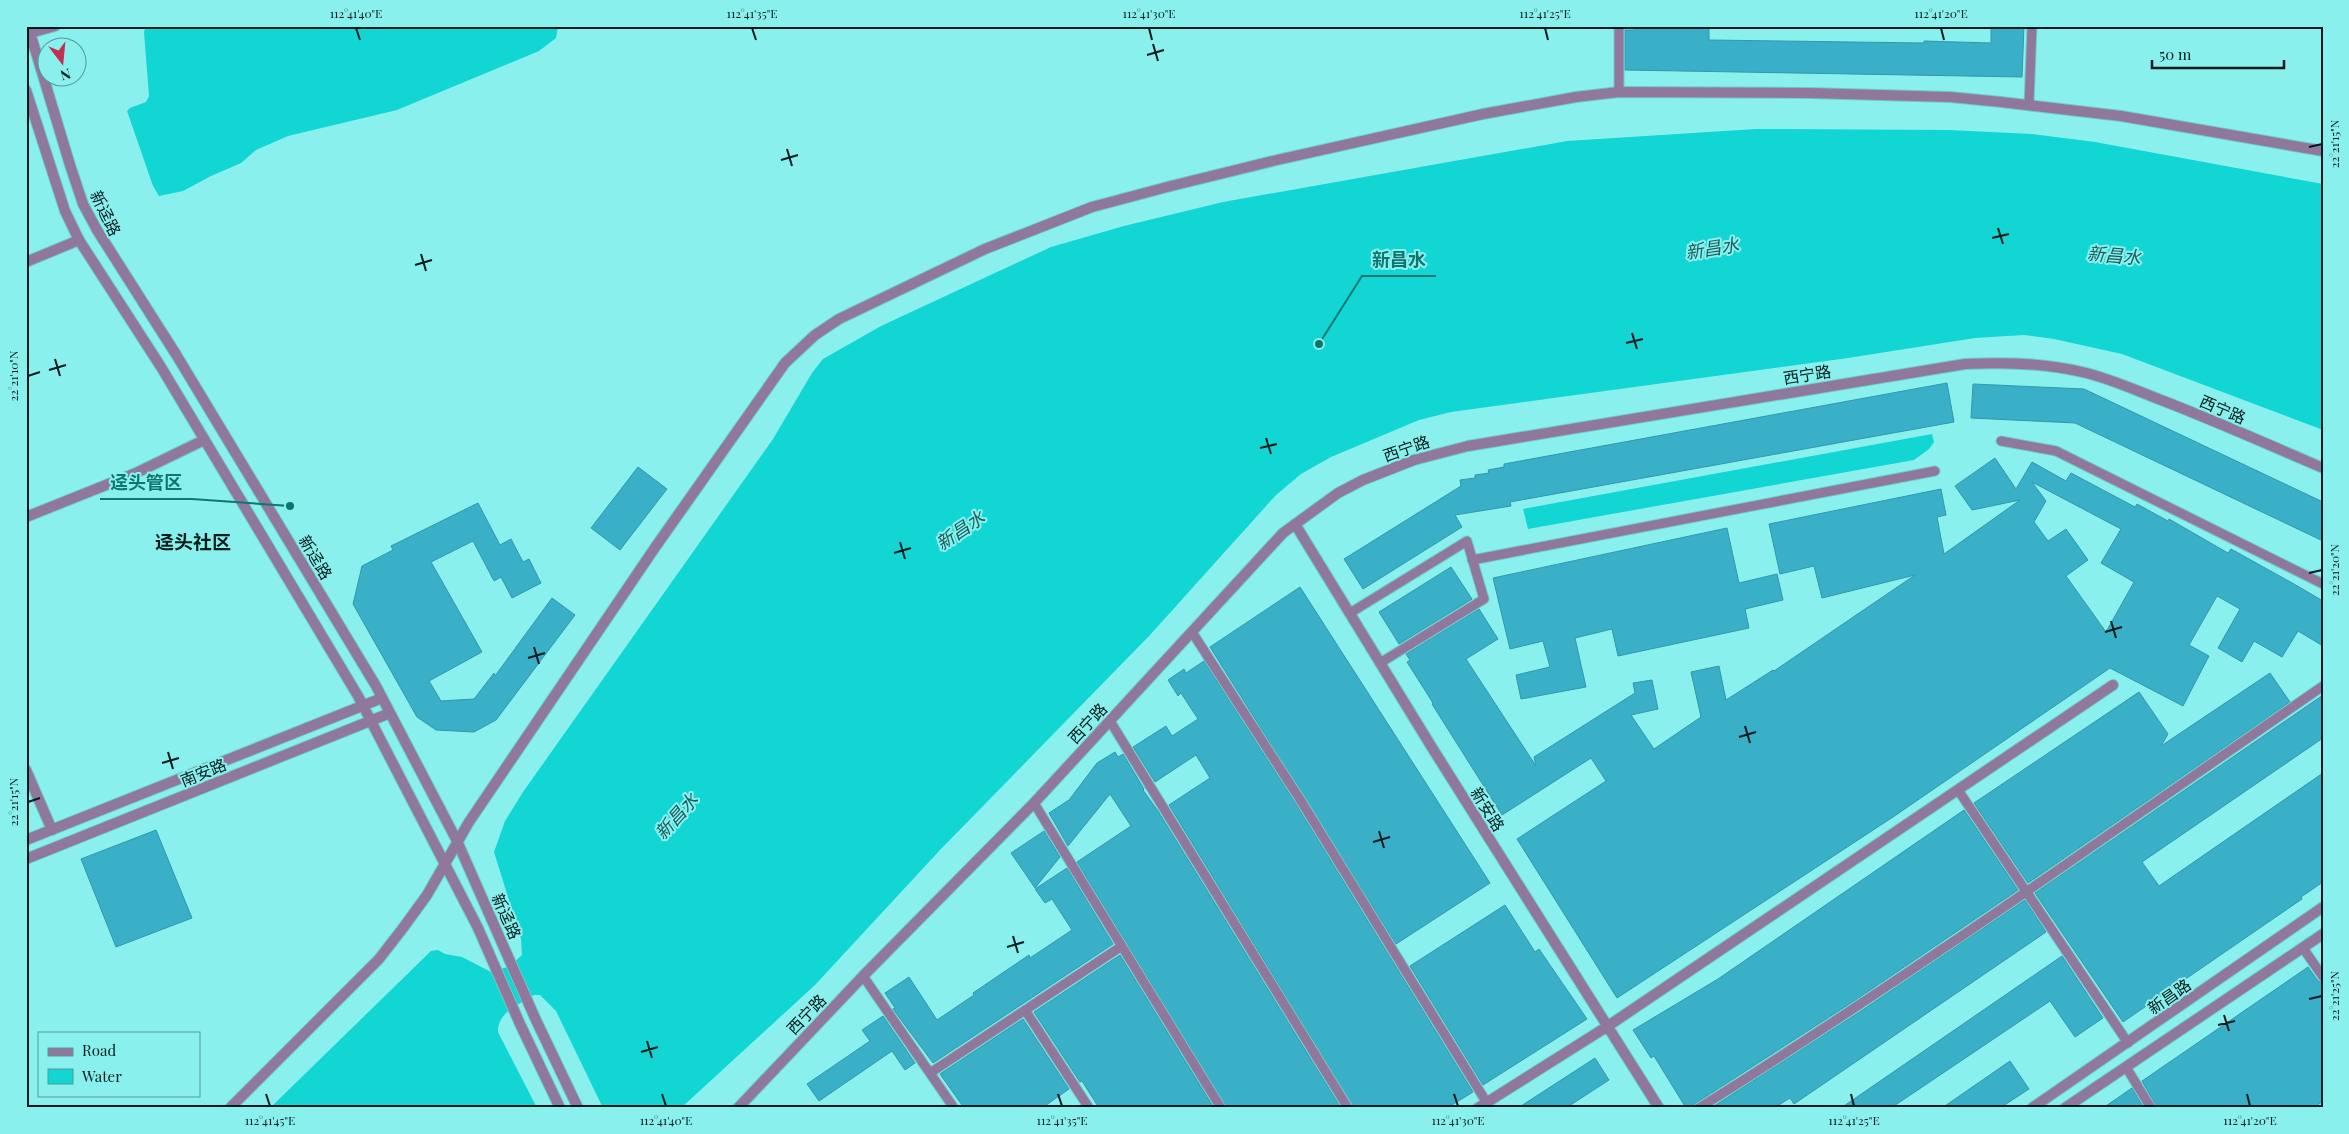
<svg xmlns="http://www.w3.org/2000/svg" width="2349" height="1134" viewBox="0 0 2349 1134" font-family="'Playfair Display','Noto Sans SC',serif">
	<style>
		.water { fill: #11d6d4 }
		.building { fill: #39b0c7; stroke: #3098ac; fill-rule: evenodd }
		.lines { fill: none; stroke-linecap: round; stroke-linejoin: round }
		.service-casing { stroke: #71cac7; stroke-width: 11 }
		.minor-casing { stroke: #71cac7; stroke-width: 12 }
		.tertiary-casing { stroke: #71cac7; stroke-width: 12 }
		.service { stroke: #8f789c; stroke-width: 9 }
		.minor { stroke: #8f789c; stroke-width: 10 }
		.tertiary { stroke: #8f789c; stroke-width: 10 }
		.ticks { fill: none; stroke: #001b1b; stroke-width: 2 }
		.labels { text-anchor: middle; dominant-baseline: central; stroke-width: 4; stroke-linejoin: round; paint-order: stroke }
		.street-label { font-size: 16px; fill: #001b1b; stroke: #8af0ed }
		.water-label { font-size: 18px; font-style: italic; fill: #195d5c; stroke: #8af0ed }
		.quarter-label { font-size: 19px; font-weight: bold; fill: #001b1b; stroke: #8af0ed }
		.leader { fill: none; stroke: #0f766e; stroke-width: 2 }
		.callout-dot { fill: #0f766e; stroke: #8af0ed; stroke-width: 2 }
		.callout-label { font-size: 18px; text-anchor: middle; font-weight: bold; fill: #0f766e; stroke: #8af0ed; stroke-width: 4; stroke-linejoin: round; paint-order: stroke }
		.neatline { fill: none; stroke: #001b1b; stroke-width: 2 }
		.ticks-label { font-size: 12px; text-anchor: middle; fill: #001b1b }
	</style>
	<rect width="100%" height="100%" fill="#8af0ed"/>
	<path class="water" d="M146 26H558L556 38 539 51 397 110 288 136 256 150 241 163 211 176 183 191 159 196 153 186 127 111 130 108 146 102 149 96 144 32Z
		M1756 129 1949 130 2032 134 2095 142 2323 184V430L2122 354 2054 339 2024 335 1975 338 1848 358 1451 412 1419 420 1331 457 1301 474 1276 495 1150 635 940 850 815 985 681 1108H603L556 1011 540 995H534C519 1005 497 1012 498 1032L537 1108H270L431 951 438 950 445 954 462 957 491 972 510 966 522 955 521 939 494 852 505 821 523 792 773 439 812 373 823 359 881 326 1051 247 1124 226 1223 202 1567 141Z
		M1932 434 1934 442 1929 449 1914 460 1528 529 1523 509Z"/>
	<path class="building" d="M1635 26H1709V40L1924 43V41L1991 43V26H2024L2022 77 1625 70V30H1635Z
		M1947 383 1954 422 1510 502 1511 506 1455 515 1462 527 1363 589 1344 559 1461 486 1460 480 1475 478V475L1489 473 1488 470 1504 467V464Z
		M1973 384 2084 389 2323 502V541L2075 423 1971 418Z
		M1995 458 2016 489 2032 462 2066 481 2071 473 2135 507 2137 504 2168 521 2169 519 2228 553 2231 549 2294 584 2323 601V646L2298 631 2282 657 2254 641 2242 662 2218 648 2240 609 2217 596 2189 645 2209 656 2183 706 2110 668 1893 817 1617 998 1517 839 1606 781 1591 758 1502 815 1432 704 1433 703 1407 662 1410 660 1406 654 1479 609 1498 639 1466 659 1536 766 1534 757 1635 693 1633 683 1652 680 1658 709 1631 715 1654 749 1701 717 1691 672 1719 666 1726 700 1773 670 1774 671 1915 575 1822 598 1814 566 1780 574 1769 524 1941 489 1946 515 1937 517 1944 554 2020 500 1972 510 1955 486ZM2032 482 2121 529 2101 563 2134 582 2106 632 2066 576 2088 560 2066 529 2048 541 2034 522 2046 501Z
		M638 467 667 489 620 550 591 528Z
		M478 503 500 545 511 539 523 562 529 559 541 583 512 598 501 577 494 581 473 541 431 562 482 652 429 681 441 701 474 699 494 673 495 676 552 598 575 615 496 720 474 732 436 730 417 717 353 604 362 566 393 550 391 546Z
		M1727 528 1739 583 1777 574 1783 600 1745 609 1749 628 1618 656 1612 629 1575 638 1586 687 1521 699 1516 675 1550 667 1543 641 1510 649 1493 578Z
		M1451 567 1472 599 1399 644 1379 612Z
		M1300 587 1490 883 1396 944 1210 647Z
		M1204 661 1296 804 1473 1092 1447 1108H1354L1169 805 1210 778 1196 755 1155 782 1133 747 1166 726 1172 736 1198 719 1181 693 1178 696 1168 680 1184 669 1186 673Z
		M2270 673 2290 702 2028 883 1974 803 2139 692 2168 734 2161 746Z
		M2323 695V738L2142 862 2159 886 2323 773V882L2301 897 2302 899 2123 1022 2035 893Z
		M1115 752 1118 757 1123 754 1144 789 1143 790 1158 811 1341 1108H1227L1077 862 1131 826 1110 794 1068 846 1049 813 1069 800 1097 763Z
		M1964 810 2018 890 1854 1001 1696 1103 1693 1108H1686L1654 1056 1651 1058 1633 1030 1718 979Z
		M156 830 192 918 116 947 81 859Z
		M1044 831 1060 857 1035 888 1011 853Z
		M1067 868 1113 944 933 1063 893 1009 895 1008 885 993 909 977 937 1020 974 995 973 993 1029 955 1030 958 1072 930 1052 899 1045 903 1035 889Z
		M2025 900 2046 932 1794 1104 1790 1098 1774 1108H1711L1861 1011Z
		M1505 905 1535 952 1539 949 1587 1019 1483 1085 1410 966Z
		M1120 955 1214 1108H1099L1082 1081 1080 1082 1034 1012Z
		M2062 956 2103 1018 2075 1037 2050 1001 1891 1108H1841Z
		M2308 967 2318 981 2323 983V1101L2313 1108H2157L2142 1081 2145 1079Z
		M883 1016 915 1063 905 1070 892 1051 819 1101 807 1084 870 1041 862 1030Z
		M1023 1019 1069 1089 1042 1108H964L940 1074Z
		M1595 1058 1609 1080 1566 1108H1518Z
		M2010 1061 2029 1089 2000 1108H1942Z
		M2132 1088 2144 1108H2103Z"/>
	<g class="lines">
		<defs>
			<path id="service" d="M1619 92V26
				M2029 104 2032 26
				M2001 441 2056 451 2323 584
				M1472 560 1935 471
				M1350 613 1467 541 1484 599 1380 663
				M1192 632 1301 801 1490 1108
				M1110 721 1348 1108
				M1958 790 2128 1043
				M1034 803 1221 1108
				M2303 948 2323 977
				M863 976 954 1108
				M1025 1010 1089 1108
				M2126 1067 2151 1108
				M930 1073 1122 946
				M1699 1108C1912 975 2116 829 2323 686"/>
			<path id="minor" d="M30 33 55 26
				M26 262 79 240
				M26 517 136 473 204 440
				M26 770 52 830"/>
			<path id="tertiary" d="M28 26 70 165 83 204 97 230 177 356 376 686 457 841 535 1018 578 1108
				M26 90 65 211 79 240 161 367 358 696 478 928 520 1024 560 1108
				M1295 524 1431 746 1659 1108
				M26 840 382 698
				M26 859 390 713
				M230 1108 379 959 403 928 427 895 469 822 654 549 785 363 815 335 839 319 985 249 1092 207 1171 186 1277 160 1483 114 1576 97 1619 92 1809 93 1950 97 2001 102 2121 116 2323 151
				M738 1108 866 973 1034 803 1283 533 1338 493 1363 480 1414 460 1468 446 1965 364C2003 362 2044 363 2082 372 2109 378 2135 390 2161 400 2216 421 2269 445 2323 468
				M1478 1108 1608 1026 2113 685
				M2032 1108 2323 907
				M2065 1108 2323 934"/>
		</defs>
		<use href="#service" class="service-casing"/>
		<use href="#minor" class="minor-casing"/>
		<use href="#tertiary" class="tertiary-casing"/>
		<use href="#service" class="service"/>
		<use href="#minor" class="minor"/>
		<use href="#tertiary" class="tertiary"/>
	</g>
	<path class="ticks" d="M356 28 360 40M752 28 756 40M1149 28 1152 40M1545 28 1548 40M1941 28 1944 40M1153 44 1158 61M1147 55 1164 50M2309 147 2322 144M787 149 792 166M781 160 798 155M1998 228 2003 244M1992 238 2009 234M421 254 426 271M415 265 432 260M1632 333 1637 349M1626 343 1643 339M55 359 60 376M49 370 66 365M28 376 40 372M1266 438 1271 454M1260 448 1277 444M900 542 905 559M894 553 911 548M2309 573 2322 570M2111 621 2116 638M2105 632 2122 627M534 647 539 664M528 658 545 653M1745 726 1750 743M1739 737 1756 732M168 752 173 769M162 763 179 758M28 802 40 798M1379 831 1384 848M1373 842 1390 837M1013 936 1018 953M1007 947 1024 942M2309 999 2322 996M2224 1015 2229 1031M2218 1025 2235 1021M647 1041 652 1058M641 1052 658 1047M266 1094 270 1106M662 1094 666 1106M1058 1094 1062 1106M1454 1094 1458 1106M1851 1094 1854 1106M2247 1094 2250 1106"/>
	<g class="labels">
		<g class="street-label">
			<text transform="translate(106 213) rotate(64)">新迳路</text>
			<text transform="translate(1807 374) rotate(-9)">西宁路</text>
			<text transform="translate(2223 409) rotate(23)">西宁路</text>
			<text transform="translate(1406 448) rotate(-19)">西宁路</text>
			<text transform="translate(316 557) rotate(59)">新迳路</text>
			<text transform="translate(1087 723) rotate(-47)">西宁路</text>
			<text transform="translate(203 772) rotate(-22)">南安路</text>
			<text transform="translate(1488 809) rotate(58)">新安路</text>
			<text transform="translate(507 916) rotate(66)">新迳路</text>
			<text transform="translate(2169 996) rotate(-35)">新昌路</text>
			<text transform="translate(806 1014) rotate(-46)">西宁路</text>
		</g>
		<g class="water-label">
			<text transform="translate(1712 248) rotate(-9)">新昌水</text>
			<text transform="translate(2114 255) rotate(5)">新昌水</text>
			<text transform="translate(960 530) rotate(-34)">新昌水</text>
			<text transform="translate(676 816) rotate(-48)">新昌水</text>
		</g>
		<g class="quarter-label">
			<text x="193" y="541">迳头社区</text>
		</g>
	</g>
	<path class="leader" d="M1319 344L1362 276H1436M290 506L192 499H100"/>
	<g class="callout-dot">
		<circle cx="1319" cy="344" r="5"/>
		<circle cx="290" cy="506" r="5"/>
	</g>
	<g class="callout-label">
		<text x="1399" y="266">新昌水</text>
		<text x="146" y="489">迳头管区</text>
	</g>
	<rect width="2349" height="1134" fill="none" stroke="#8af0ed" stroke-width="55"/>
	<rect x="38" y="1032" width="162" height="65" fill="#8af0ed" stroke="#539b99"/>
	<rect x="48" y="1048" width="25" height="8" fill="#8f789c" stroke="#539b99"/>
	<text x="82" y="1056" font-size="15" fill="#001b1b">Road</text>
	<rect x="48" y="1069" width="25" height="15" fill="#11d6d4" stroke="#539b99"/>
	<text x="82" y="1082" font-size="15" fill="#001b1b">Water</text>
	<g transform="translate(62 62) rotate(164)"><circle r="24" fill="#8af0ed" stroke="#539b99"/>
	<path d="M0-4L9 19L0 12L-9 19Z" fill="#c0304f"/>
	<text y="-8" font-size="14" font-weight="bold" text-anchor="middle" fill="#001b1b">N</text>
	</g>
	<path d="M2152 60v8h132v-8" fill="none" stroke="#001b1b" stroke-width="2.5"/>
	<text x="2159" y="60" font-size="15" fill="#001b1b" stroke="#8af0ed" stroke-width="4" paint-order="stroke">50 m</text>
	<rect x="28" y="28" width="2294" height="1078" class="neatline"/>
	<g class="ticks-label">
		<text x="356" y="18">112°41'40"E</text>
		<text x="752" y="18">112°41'35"E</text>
		<text x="1149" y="18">112°41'30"E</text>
		<text x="1545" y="18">112°41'25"E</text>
		<text x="1941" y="18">112°41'20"E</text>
		<text transform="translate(2335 144) rotate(-90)" y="4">22°21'15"N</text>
		<text transform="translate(14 376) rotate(-90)" y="4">22°21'10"N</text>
		<text transform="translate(2335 570) rotate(-90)" y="4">22°21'20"N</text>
		<text transform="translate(14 802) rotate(-90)" y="4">22°21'15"N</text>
		<text transform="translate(2335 996) rotate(-90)" y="4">22°21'25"N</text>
		<text x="270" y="1125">112°41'45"E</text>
		<text x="666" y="1125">112°41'40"E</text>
		<text x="1062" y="1125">112°41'35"E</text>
		<text x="1458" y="1125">112°41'30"E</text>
		<text x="1854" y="1125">112°41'25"E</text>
		<text x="2250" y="1125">112°41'20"E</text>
	</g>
</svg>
